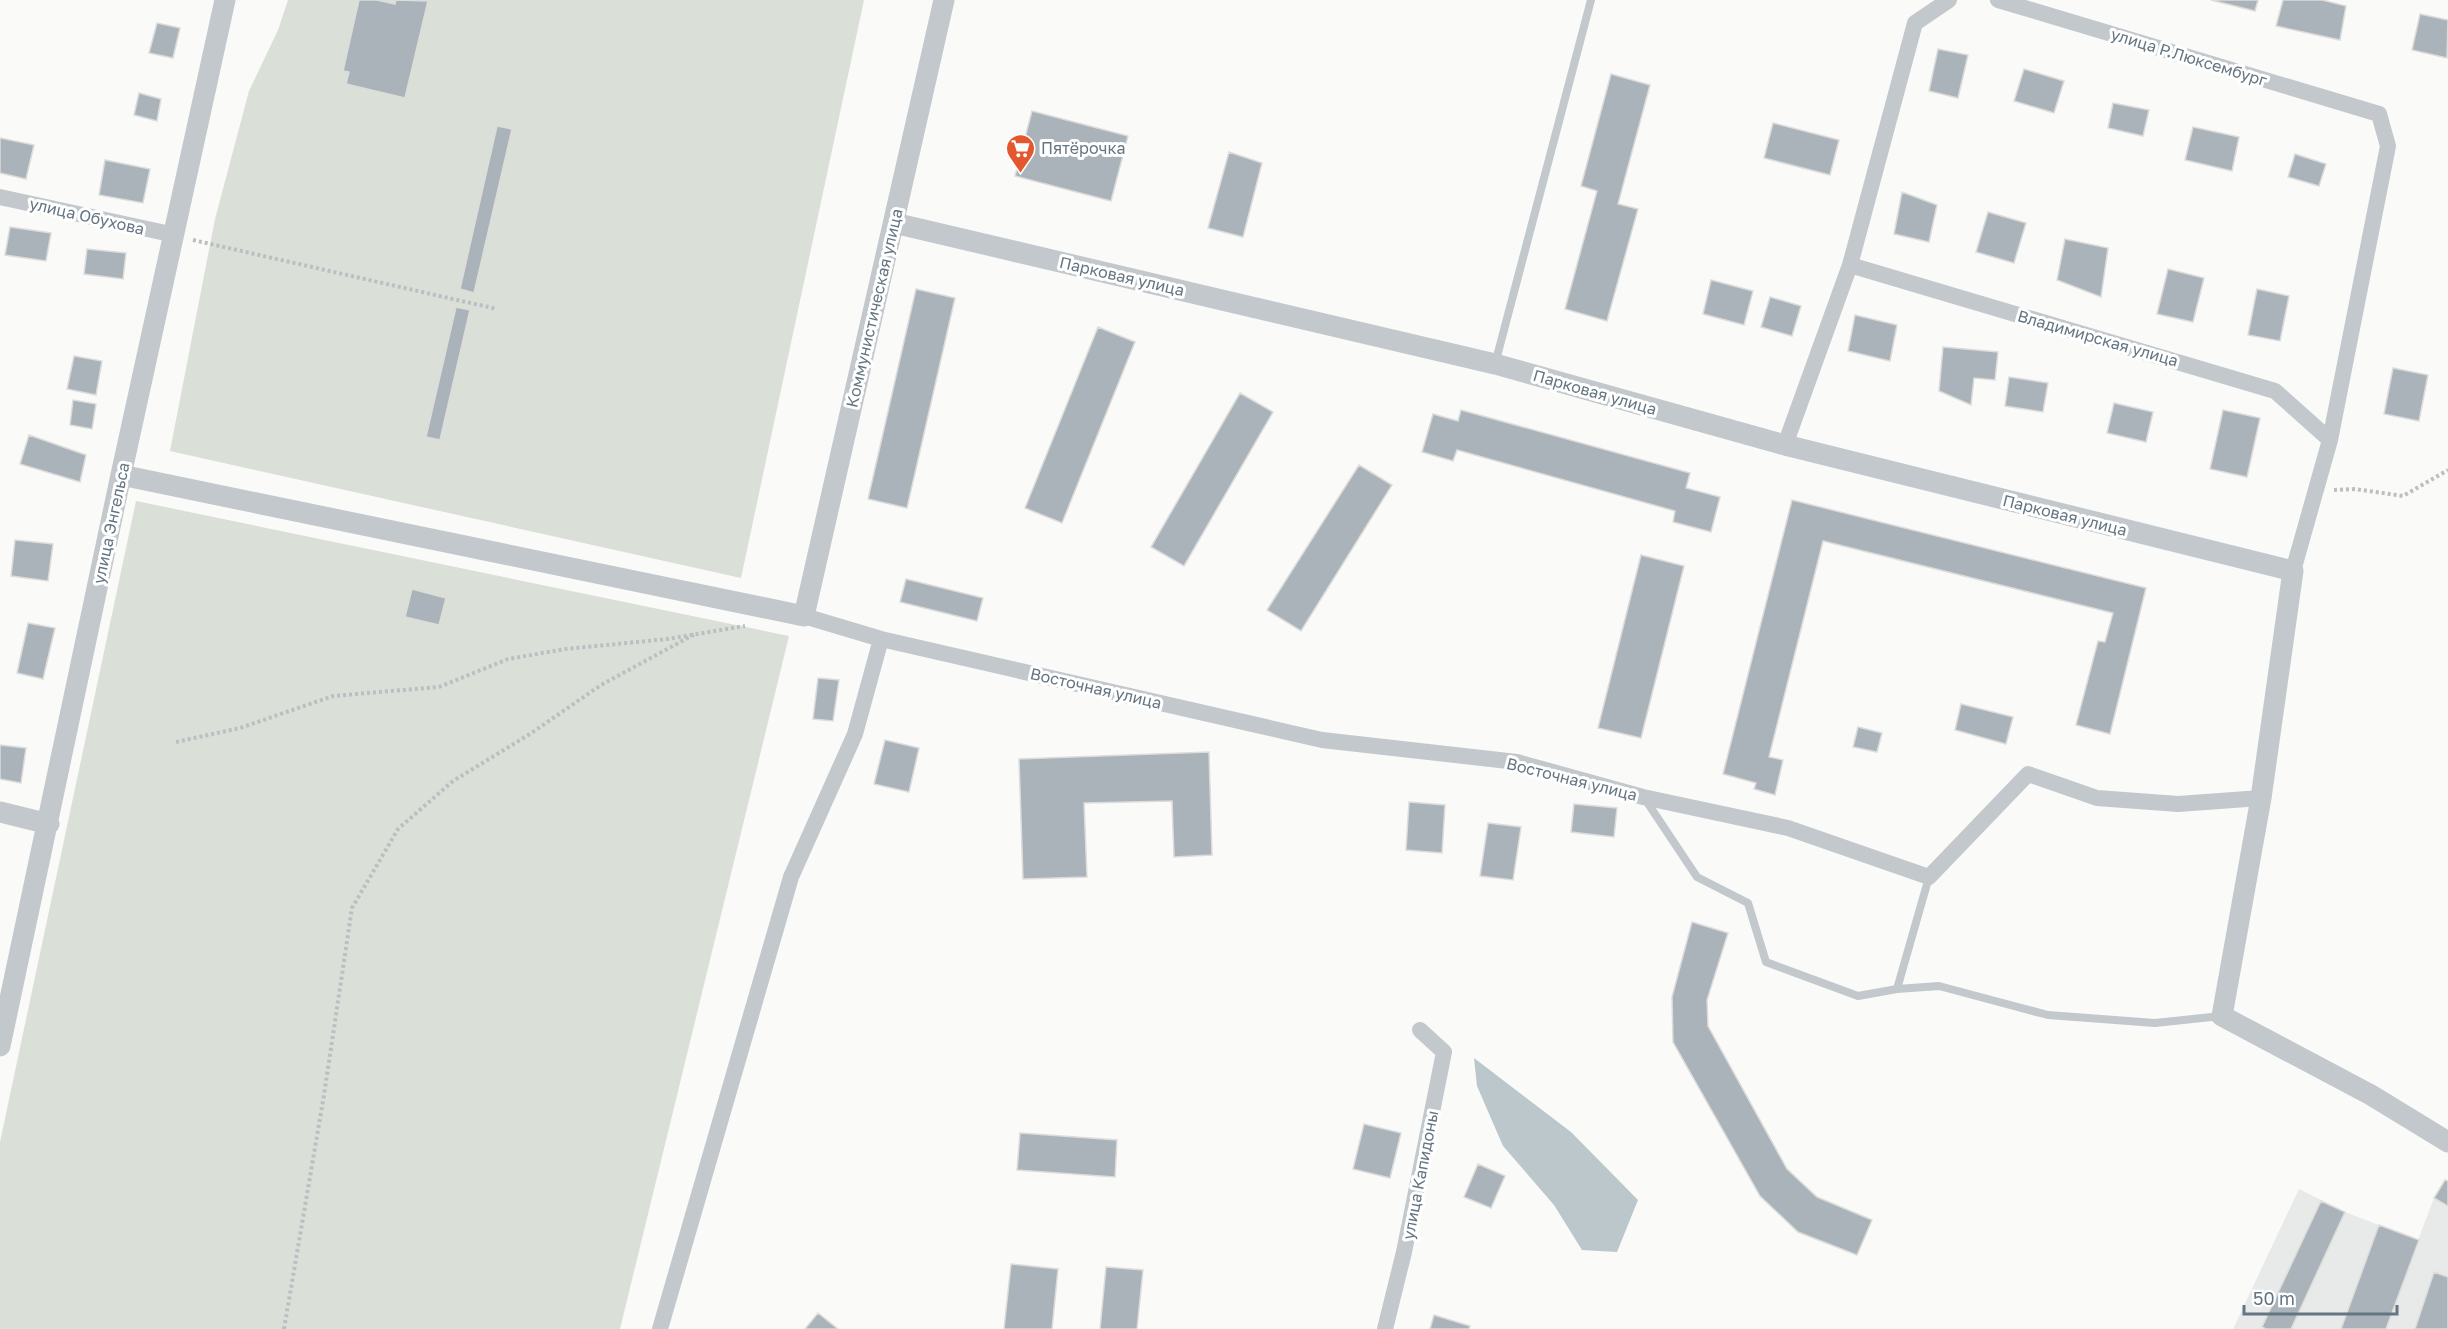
<svg xmlns="http://www.w3.org/2000/svg" width="2448" height="1329" viewBox="0 0 2448 1329" font-family="'Golos Text',sans-serif">
	<style>
		.built { fill: #e8e9e9 }
		.green { fill: #dadfd7 }
		.water { fill: #bbc7cb }
		.building { fill: #aab3b9; stroke: #dcdcda; stroke-width: 1.5 }
		.lines { fill: none; stroke-linecap: round; stroke-linejoin: round }
		.path { stroke: #bbbfc2; stroke-width: 4; stroke-dasharray: 3 3; stroke-linecap: butt }
		.service { stroke: #c3c8cc; stroke-width: 8 }
		.minor { stroke: #c3c8cc; stroke-width: 16 }
		.tertiary { stroke: #c3c8cc; stroke-width: 21 }
		.labels { text-anchor: middle; dominant-baseline: central; stroke-width: 6; stroke-linejoin: round; paint-order: stroke }
		.street-label { font-size: 16px; fill: #657683; stroke: #fff }
		.poi-label { font-size: 16px; fill: #657683; stroke: #fff; text-anchor: start }
	</style>
	<rect width="100%" height="100%" fill="#fafaf8"/>
	<path class="built" d="M2445 1180 2448 1181V1329H2233L2299 1189 2345 1212 2418 1240 2434 1198Z"/>
	<path class="green" d="M288 0H864L741 578 170 451 215 219 249 91 278 30Z
		M136 501 789 636 620 1329H0V1142Z"/>
	<path class="water" d="M1474 1058 1571 1132 1638 1200 1617 1252 1582 1250 1554 1205 1503 1146 1477 1086Z"/>
	<path class="building" d="M359 0H377L395 4 396 0 428 1 405 98 346 84 349 72 343 71Z
		M2211 0H2258L2255 11Z
		M2283 0H2322L2346 6 2340 40 2276 26Z
		M2420 14 2448 20 2447 58 2412 50Z
		M157 23 180 28 173 58 149 53Z
		M1938 49 1968 55 1958 98 1929 91Z
		M2024 69 2064 81 2054 113 2014 101Z
		M1611 74 1650 85 1618 204 1638 209 1607 321 1565 309 1597 191 1581 186Z
		M139 93 161 99 157 121 134 115Z
		M2113 103 2149 110 2143 136 2108 128Z
		M1032 111 1128 136 1111 201 1015 176Z
		M1773 123 1839 140 1830 175 1764 158Z
		M497 126 512 129 474 293 460 289Z
		M2193 127 2239 137 2232 171 2185 160Z
		M0 138 34 145 26 179 0 173Z
		M1229 152 1262 163 1243 237 1208 228Z
		M2295 154 2326 164 2319 186 2288 177Z
		M105 160 150 169 143 203 99 195Z
		M1902 192 1937 205 1929 242 1894 234Z
		M1988 212 2026 223 2014 263 1976 252Z
		M10 227 51 233 46 261 5 255Z
		M2065 239 2108 248 2101 297 2057 280Z
		M87 249 126 253 123 279 84 274Z
		M2168 269 2204 278 2193 322 2157 314Z
		M1711 280 1753 291 1744 325 1703 314Z
		M916 289 955 298 907 508 868 499Z
		M2257 289 2289 296 2280 341 2248 335Z
		M1770 297 1801 306 1792 336 1761 327Z
		M456 307 470 310 440 440 426 437Z
		M1855 315 1897 325 1890 361 1848 351Z
		M1098 327 1135 342 1062 523 1025 508Z
		M1943 347 1998 352 1995 380 1974 378 1971 405 1939 391Z
		M74 356 102 361 96 395 67 389Z
		M2393 368 2428 375 2419 421 2384 414Z
		M2009 377 2048 383 2043 412 2005 406Z
		M1240 393 1273 412 1184 566 1151 547Z
		M73 400 96 404 92 429 70 425Z
		M2114 403 2153 412 2146 442 2107 433Z
		M1461 410 1690 473 1686 488 1720 497 1711 532 1673 522 1675 511 1457 450 1453 461 1422 452 1433 414 1458 421Z
		M2223 410 2260 418 2247 477 2210 469Z
		M29 435 86 455 80 482 20 464Z
		M1359 465 1392 485 1301 631 1267 610Z
		M1792 500 2146 588 2110 734 2076 725 2098 641 2105 642 2113 613 1823 541 1769 757 1783 760 1775 795 1754 789 1756 783 1723 774Z
		M15 540 53 544 48 581 11 576Z
		M1641 555 1684 566 1641 738 1598 728Z
		M906 579 983 598 977 621 900 602Z
		M412 589 446 598 439 625 405 617Z
		M28 623 55 628 43 679 17 673Z
		M818 678 839 680 833 721 813 719Z
		M1961 704 2013 717 2006 744 1955 730Z
		M1858 727 1882 733 1877 752 1853 747Z
		M885 740 919 748 909 792 874 784Z
		M0 745 26 748 21 783 0 779Z
		M1209 752 1212 855 1174 857 1172 801 1084 803 1087 877 1023 879 1019 759Z
		M1409 802 1445 805 1442 853 1406 850Z
		M1574 804 1617 808 1614 837 1571 832Z
		M1488 823 1521 827 1513 880 1480 876Z
		M1692 922 1728 933 1707 1000 1708 1026 1787 1169 1817 1197 1872 1220 1857 1255 1798 1232 1760 1196 1673 1042 1672 997Z
		M1364 1124 1401 1133 1390 1178 1353 1169Z
		M1020 1133 1117 1140 1115 1177 1017 1170Z
		M1478 1164 1505 1176 1491 1208 1464 1197Z
		M2445 1180 2448 1181V1206L2434 1198Z
		M2321 1201 2345 1212 2291 1329H2266L2262 1327Z
		M2379 1225 2419 1240 2386 1329H2341Z
		M1011 1264 1058 1269 1052 1329H1004Z
		M1106 1267 1143 1270 1137 1329H1100Z
		M2434 1272 2448 1277V1329H2415Z
		M818 1313 838 1329H805Z
		M1434 1315 1470 1326 1469 1329H1430Z"/>
	<g class="lines">
		<path class="path" d="M193 240 497 309
			M2334 490 2355 489 2403 496 2448 470
			M176 742 240 728 333 696 439 687 508 659 566 649 667 639 745 626
			M284 1329 324 1095 352 908 398 829 453 781 530 734 601 685 695 634"/>
		<path class="service" d="M1495 364 1591 0
			M1645 799 1697 877 1748 903 1766 962 1858 996 1897 989
			M1929 877 1897 989 1939 986 2048 1015 2155 1023 2221 1016"/>
		<path class="minor" d="M1998 0 2379 114 2388 146 2330 440 2293 571
			M0 197 175 235
			M1850 265 2275 391 2330 440
			M1785 445 1850 265 1915 23 1949 0
			M804 616 881 639 1322 740 1517 762 1643 797 1788 828 1929 877 2028 774 2097 798 2178 804 2261 798
			M660 1329 791 877 855 734 881 639
			M1385 1329 1404 1252 1444 1052 1420 1030"/>
		<path class="tertiary" d="M894 223 1495 364 1785 445 2293 571 2261 798 2222 1016 2371 1095 2448 1142
			M121 475 804 616 944 0
			M0 812 49 824
			M0 1046 121 475 225 0"/>
	</g>
	<defs>
		<symbol id="supermarket-pin" viewBox="-11 -11 22 30"><path d="M0 17L-7.5 6A9.5 9.5 0 1 1 7.5 6Z" fill="#e4572e" stroke="#fff"/><path d="M-6-5.5h2.5l.6 2H6L4.5 2H-2.5L-4.4-4H-6ZM-1.5 3.2a1.3 1.3 0 1 0 .1 0ZM3 3.2a1.3 1.3 0 1 0 .1 0Z" fill="#fff"/></symbol>
	</defs>
	<g fill-rule="evenodd">
		<use href="#supermarket-pin" x="1004" y="132" width="33" height="45"/>
	</g>
	<g class="labels">
		<g class="street-label">
			<text transform="translate(2189 57) rotate(17)">улица Р.Люксембург</text>
			<text transform="translate(87 216) rotate(13)">улица Обухова</text>
			<text transform="translate(1122 276) rotate(13)">Парковая улица</text>
			<text transform="translate(874 308) rotate(-77)">Коммунистическая улица</text>
			<text transform="translate(2098 338) rotate(16)">Владимирская улица</text>
			<text transform="translate(1595 392) rotate(16)">Парковая улица</text>
			<text transform="translate(2065 515) rotate(14)">Парковая улица</text>
			<text transform="translate(111 523) rotate(-78)">улица Энгельса</text>
			<text transform="translate(1096 688) rotate(13)">Восточная улица</text>
			<text transform="translate(1572 779) rotate(14)">Восточная улица</text>
			<text transform="translate(1420 1175) rotate(-79)">улица Капидоны</text>
		</g>
		<g class="poi-label">
			<text x="1041" y="148">Пятёрочка</text>
		</g>
	</g>
	<path d="M2244 1305v9h153v-9" fill="none" stroke="#657683" stroke-width="3"/>
	<text x="2253" y="1305" font-size="18" fill="#657683" stroke="#ffffff" stroke-width="4.5" paint-order="stroke">50 m</text>
</svg>
